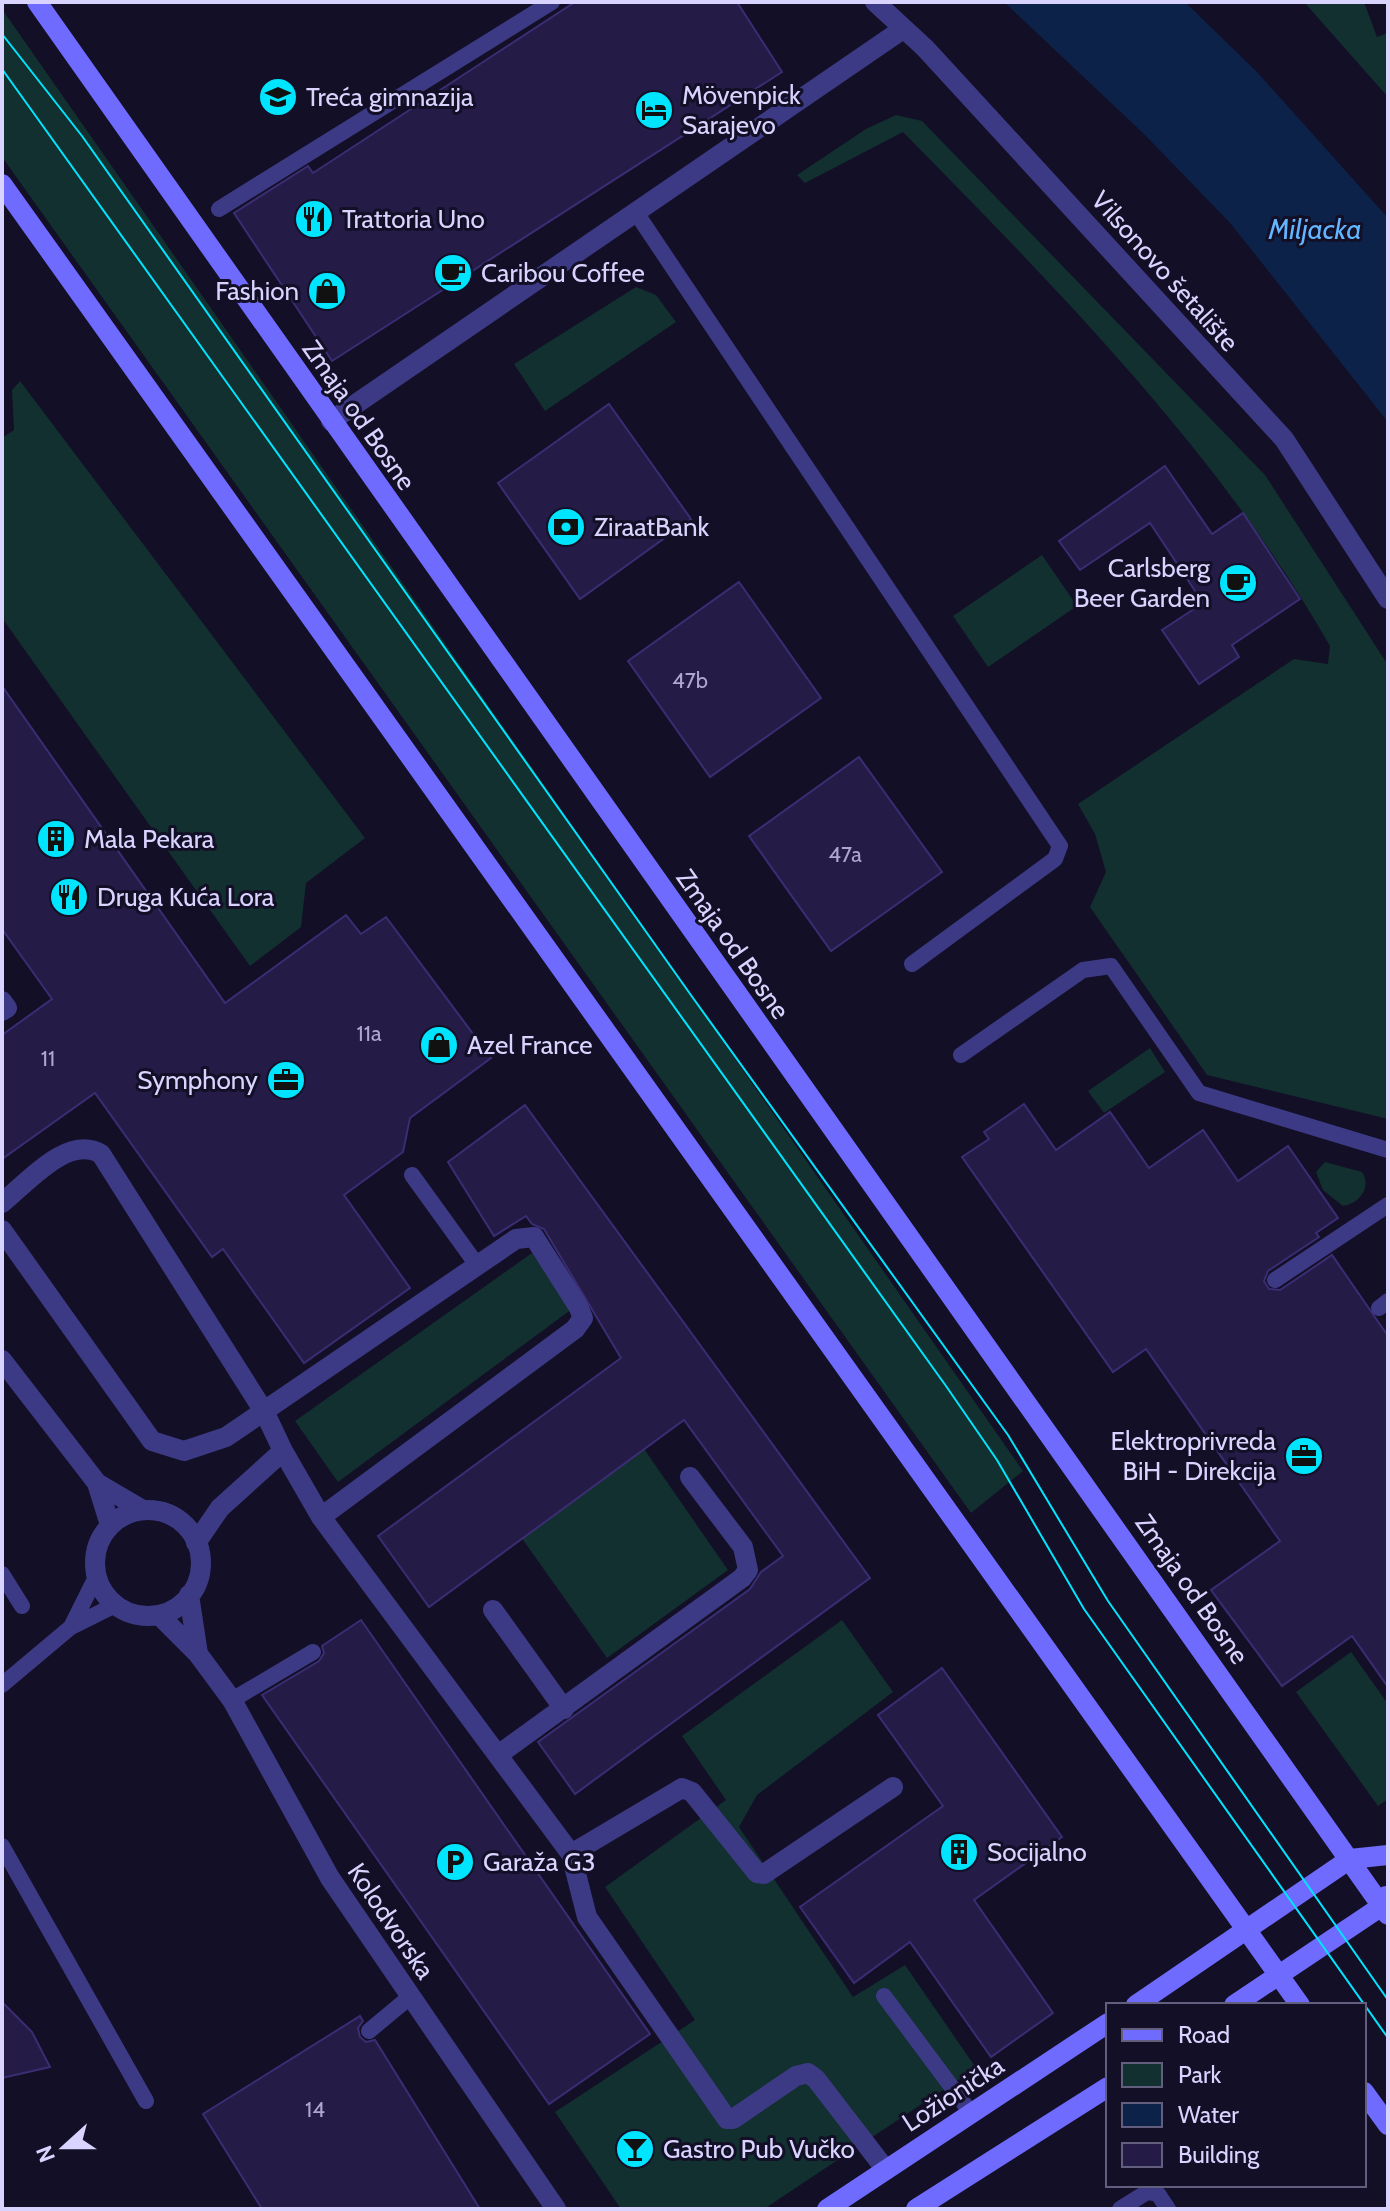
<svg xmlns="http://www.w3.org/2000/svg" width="1390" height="2211" viewBox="0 0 1390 2211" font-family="Cabin,sans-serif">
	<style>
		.green { fill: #12302f }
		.water { fill: #0c2248 }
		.building { fill: #241b47; stroke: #3b2d73; stroke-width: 2 }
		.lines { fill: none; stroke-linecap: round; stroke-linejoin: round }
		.lane { stroke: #3d3a85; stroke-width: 16 }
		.street { stroke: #3d3a85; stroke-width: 20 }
		.secondary { stroke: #6f6bff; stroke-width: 20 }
		.tram { stroke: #00e5ff; stroke-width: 2 }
		.labels { text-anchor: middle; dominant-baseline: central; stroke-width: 6; stroke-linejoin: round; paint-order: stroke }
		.number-label { font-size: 22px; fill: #aca6d1 }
		.poi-label { font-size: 26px; fill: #d9d4ff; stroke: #130f26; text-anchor: start }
		.street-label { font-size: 26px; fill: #d9d4ff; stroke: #130f26 }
		.water-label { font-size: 28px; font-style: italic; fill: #62b6ff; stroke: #130f26 }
	</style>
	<rect width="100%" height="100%" fill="#130f26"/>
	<path class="green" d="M1304 2H1364L1377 37 1388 33V97Z
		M2 9 1023 1471 971 1513 2 157Z
		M896 115 922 121 1265 475 1388 665V1119L1207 1075 1090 907 1106 872 1095 834 1078 804 1294 659 1328 664 1330 646C1219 452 1058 290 903 132L805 183 797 175 866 129Z
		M636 287 656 295 676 322 545 411 514 364Z
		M20 381 365 838 306 883 301 927 250 966 2 618V438L14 430 12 390Z
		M1042 555 1077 606 988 667 953 616Z
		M1150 1048 1165 1072 1104 1113 1088 1091Z
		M1325 1162 1362 1172C1372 1187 1359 1204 1343 1206L1323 1190 1316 1172Z
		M532 1253 572 1309 338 1482 295 1421Z
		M633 1433 728 1570 607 1658 511 1523Z
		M842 1620 893 1692 757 1795 739 1827 853 1997 905 1965 976 2068 764 2209H621L555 2112 695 2020 605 1887 726 1800 682 1736Z
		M1351 1652 1388 1704V1799L1378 1806 1296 1692Z"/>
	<path class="water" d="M1004 2H1185L1256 71 1388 218V422L1231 224 1144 134Z"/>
	<path class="building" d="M575 2H737L782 72 332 361 234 213 308 166 313 173Z
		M609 404 691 519 580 599 498 483Z
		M1165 466 1212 534 1243 513 1300 599 1232 645 1239 657 1199 684 1162 630 1203 603 1150 523 1080 570 1059 541Z
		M739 582 821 698 710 777 628 661Z
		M2 686 225 1003 346 915 361 934 386 917 491 1058 410 1118 403 1152 344 1195 410 1288 304 1363 223 1249 212 1257 95 1093 2 1159V1035L52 999 2 929Z
		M859 757 942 872 831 951 749 836Z
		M1024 1104 1056 1150 1110 1112 1149 1168 1203 1130 1238 1181 1288 1146 1338 1218 1316 1233 1319 1237 1268 1271 1264 1281 1269 1289 1280 1290 1332 1255 1388 1336V1687L1352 1636 1282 1686 1211 1590 1280 1541 1146 1349 1113 1372 962 1157 989 1139 984 1132Z
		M525 1105 870 1578 575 1794 538 1742 750 1589 761 1572 783 1556 684 1420 429 1607 378 1536 621 1358 544 1229 532 1224 526 1216 494 1236 448 1162Z
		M361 1620 650 2034 549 2104 262 1695 319 1661 324 1653 322 1646Z
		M942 1668 1062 1837 974 1900 1053 2013 991 2057 910 1942 854 1983 800 1907 943 1806 878 1715Z
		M2 2002 32 2032 50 2067 2 2078Z
		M360 2016 363 2021 358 2028 360 2037 366 2042 375 2040 480 2209H262L203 2114Z"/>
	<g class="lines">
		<path class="lane" d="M219 209 552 2
			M637 214 1060 846 1055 859 912 964
			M961 1055 1083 970 1111 966 1199 1093 1388 1150
			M412 1175 477 1265
			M1275 1280 1388 1205
			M1379 1308 1388 1301
			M2 1574 22 1606
			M71 1627 96 1577
			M2 1685 71 1627 115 1605
			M232 1700 313 1652
			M2 1846 146 2101
			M884 1996 971 2113
			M369 2031 411 1996
			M1120 2209 1147 2192 1158 2194 1168 2209"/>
		<path class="street" d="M875 2 925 48 1284 439 1388 599
			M331 421 903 29
			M2 1001 7 1008 2 1011
			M2 1203C28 1182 68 1134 101 1154L265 1413 283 1451
			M2 1230 152 1441 184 1451 226 1437 516 1239 534 1237 578 1306 583 1318 575 1329 321 1517
			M2 1360 97 1483 110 1525
			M97 1483 143 1510
			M95 1563a53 53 0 1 1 106 0a53 53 0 1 1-106 0Z
			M196 1543 220 1508 283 1451 321 1517 571 1854 587 1917 727 2119H733L796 2076 808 2073 816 2079 886 2170
			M189 1595 198 1654
			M493 1610 564 1709
			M159 1615 198 1654 232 1700 330 1878 556 2209
			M498 1755 742 1578 748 1570 743 1547 690 1477
			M571 1854 682 1788 692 1792 757 1873 764 1874 893 1787"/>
		<path class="secondary" d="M37 2 1388 1915
			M2 184 1300 2005
			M1136 2005 1350 1859 1388 1855
			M1234 2005 1382 1906 1386 1896
			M1364 2092 1388 2125
			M827 2209 1108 2023
			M916 2209 1108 2087"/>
		<path class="tram" d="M2 34 82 136 693 998 1008 1435 1108 1601 1388 2000
			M2 69 946 1386 997 1460 1084 1609 1388 2038"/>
	</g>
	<defs>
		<symbol id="school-disc" viewBox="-11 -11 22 22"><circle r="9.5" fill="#00e5ff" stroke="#130f26"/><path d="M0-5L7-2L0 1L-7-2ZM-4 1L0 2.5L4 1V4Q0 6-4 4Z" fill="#111"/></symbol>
		<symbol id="hotel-disc" viewBox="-11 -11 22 22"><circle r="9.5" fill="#00e5ff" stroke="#130f26"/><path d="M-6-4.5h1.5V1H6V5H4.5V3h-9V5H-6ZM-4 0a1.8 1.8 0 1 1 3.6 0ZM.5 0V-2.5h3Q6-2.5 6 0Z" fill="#111"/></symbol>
		<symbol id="restaurant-disc" viewBox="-11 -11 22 22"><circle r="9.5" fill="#00e5ff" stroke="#130f26"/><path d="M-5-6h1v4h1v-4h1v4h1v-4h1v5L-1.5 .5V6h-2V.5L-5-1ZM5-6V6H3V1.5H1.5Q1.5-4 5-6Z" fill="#111"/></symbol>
		<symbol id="cafe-disc" viewBox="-11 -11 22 22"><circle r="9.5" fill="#00e5ff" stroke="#130f26"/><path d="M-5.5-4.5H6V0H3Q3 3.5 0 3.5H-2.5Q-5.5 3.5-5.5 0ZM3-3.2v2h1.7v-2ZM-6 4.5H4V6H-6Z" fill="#111"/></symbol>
		<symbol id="shop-disc" viewBox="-11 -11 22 22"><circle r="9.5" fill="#00e5ff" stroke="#130f26"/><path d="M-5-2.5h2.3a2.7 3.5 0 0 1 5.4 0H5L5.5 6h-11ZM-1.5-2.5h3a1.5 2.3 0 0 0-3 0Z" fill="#111"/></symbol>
		<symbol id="bank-disc" viewBox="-11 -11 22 22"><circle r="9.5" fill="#00e5ff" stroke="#130f26"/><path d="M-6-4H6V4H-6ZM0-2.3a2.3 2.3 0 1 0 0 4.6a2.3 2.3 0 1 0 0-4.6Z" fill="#111"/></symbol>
		<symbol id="building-disc" viewBox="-11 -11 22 22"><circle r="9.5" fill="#00e5ff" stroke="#130f26"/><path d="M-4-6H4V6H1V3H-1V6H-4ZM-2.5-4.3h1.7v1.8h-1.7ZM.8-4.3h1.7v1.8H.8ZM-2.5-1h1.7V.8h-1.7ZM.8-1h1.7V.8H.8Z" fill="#111"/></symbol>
		<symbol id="office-disc" viewBox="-11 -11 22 22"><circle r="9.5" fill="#00e5ff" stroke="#130f26"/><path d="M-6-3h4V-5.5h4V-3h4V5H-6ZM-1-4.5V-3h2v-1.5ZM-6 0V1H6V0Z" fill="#111"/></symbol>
		<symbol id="parking-disc" viewBox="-11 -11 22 22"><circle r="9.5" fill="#00e5ff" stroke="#130f26"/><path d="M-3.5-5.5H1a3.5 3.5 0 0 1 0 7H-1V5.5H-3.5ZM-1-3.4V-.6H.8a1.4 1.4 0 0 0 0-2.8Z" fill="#111"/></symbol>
		<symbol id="bar-disc" viewBox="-11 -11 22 22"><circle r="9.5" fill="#00e5ff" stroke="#130f26"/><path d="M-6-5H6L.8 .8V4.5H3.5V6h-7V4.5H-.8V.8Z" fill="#111"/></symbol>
	</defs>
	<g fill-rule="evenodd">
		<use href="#school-disc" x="256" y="75" width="44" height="44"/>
		<use href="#hotel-disc" x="632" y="88" width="44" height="44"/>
		<use href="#restaurant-disc" x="292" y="197" width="44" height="44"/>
		<use href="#cafe-disc" x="431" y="251" width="44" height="44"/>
		<use href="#shop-disc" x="305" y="269" width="44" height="44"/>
		<use href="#bank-disc" x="544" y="505" width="44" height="44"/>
		<use href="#cafe-disc" x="1216" y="561" width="44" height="44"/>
		<use href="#building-disc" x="34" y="817" width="44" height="44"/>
		<use href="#restaurant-disc" x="47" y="875" width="44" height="44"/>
		<use href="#shop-disc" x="417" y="1023" width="44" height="44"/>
		<use href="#office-disc" x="264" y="1058" width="44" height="44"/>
		<use href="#office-disc" x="1282" y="1434" width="44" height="44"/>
		<use href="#building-disc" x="937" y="1830" width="44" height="44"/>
		<use href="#parking-disc" x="433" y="1840" width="44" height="44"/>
		<use href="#bar-disc" x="613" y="2127" width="44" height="44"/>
	</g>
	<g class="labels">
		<g class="number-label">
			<text x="690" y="680">47b</text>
			<text x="845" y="854">47a</text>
			<text x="369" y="1033">11a</text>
			<text x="48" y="1058">11</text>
			<text x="315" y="2109">14</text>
		</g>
		<g class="poi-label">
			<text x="682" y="95">Mövenpick<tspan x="682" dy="30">Sarajevo</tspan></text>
			<text x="306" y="97">Treća gimnazija</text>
			<text x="342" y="219">Trattoria Uno</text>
			<text x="481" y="273">Caribou Coffee</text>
			<text x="299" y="291" text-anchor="end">Fashion</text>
			<text x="594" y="527">ZiraatBank</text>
			<text x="1210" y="568" text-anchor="end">Carlsberg<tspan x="1210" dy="30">Beer Garden</tspan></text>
			<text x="84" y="839">Mala Pekara</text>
			<text x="97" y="897">Druga Kuća Lora</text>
			<text x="467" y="1045">Azel France</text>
			<text x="258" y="1080" text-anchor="end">Symphony</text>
			<text x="1276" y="1441" text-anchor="end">Elektroprivreda<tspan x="1276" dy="30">BiH - Direkcija</tspan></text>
			<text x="987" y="1852">Socijalno</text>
			<text x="483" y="1862">Garaža G3</text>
			<text x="663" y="2149">Gastro Pub Vučko</text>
		</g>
		<g class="street-label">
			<text transform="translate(1165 271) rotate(48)">Vilsonovo šetalište</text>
			<text transform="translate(359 415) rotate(55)">Zmaja od Bosne</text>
			<text transform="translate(733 944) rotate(55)">Zmaja od Bosne</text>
			<text transform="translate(1192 1589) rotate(55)">Zmaja od Bosne</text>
			<text transform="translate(391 1921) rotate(56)">Kolodvorska</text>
			<text transform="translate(953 2094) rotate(-33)">Ložionička</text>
		</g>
		<g class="water-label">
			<text x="1315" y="229">Miljacka</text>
		</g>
	</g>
	<rect width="1390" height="2211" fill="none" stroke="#d9d4ff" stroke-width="8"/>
	<rect x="1106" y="2003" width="260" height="184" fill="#130f26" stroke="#625e7d" stroke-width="2"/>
	<rect x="1122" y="2029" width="40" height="12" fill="#6f6bff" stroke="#625e7d" stroke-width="2"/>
	<text x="1178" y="2043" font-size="24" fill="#d9d4ff">Road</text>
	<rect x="1122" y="2063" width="40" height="24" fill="#12302f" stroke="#625e7d" stroke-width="2"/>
	<text x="1178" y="2083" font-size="24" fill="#d9d4ff">Park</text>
	<rect x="1122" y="2103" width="40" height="24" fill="#0c2248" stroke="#625e7d" stroke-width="2"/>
	<text x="1178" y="2123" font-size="24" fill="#d9d4ff">Water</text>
	<rect x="1122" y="2143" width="40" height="24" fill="#241b47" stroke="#625e7d" stroke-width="2"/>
	<text x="1178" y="2163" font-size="24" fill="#d9d4ff">Building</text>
	<g transform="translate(64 2147) rotate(249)" stroke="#130f26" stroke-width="6" paint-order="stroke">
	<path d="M0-6L14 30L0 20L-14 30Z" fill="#d9d4ff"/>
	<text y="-12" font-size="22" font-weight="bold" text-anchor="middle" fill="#d9d4ff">N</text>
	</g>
</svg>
